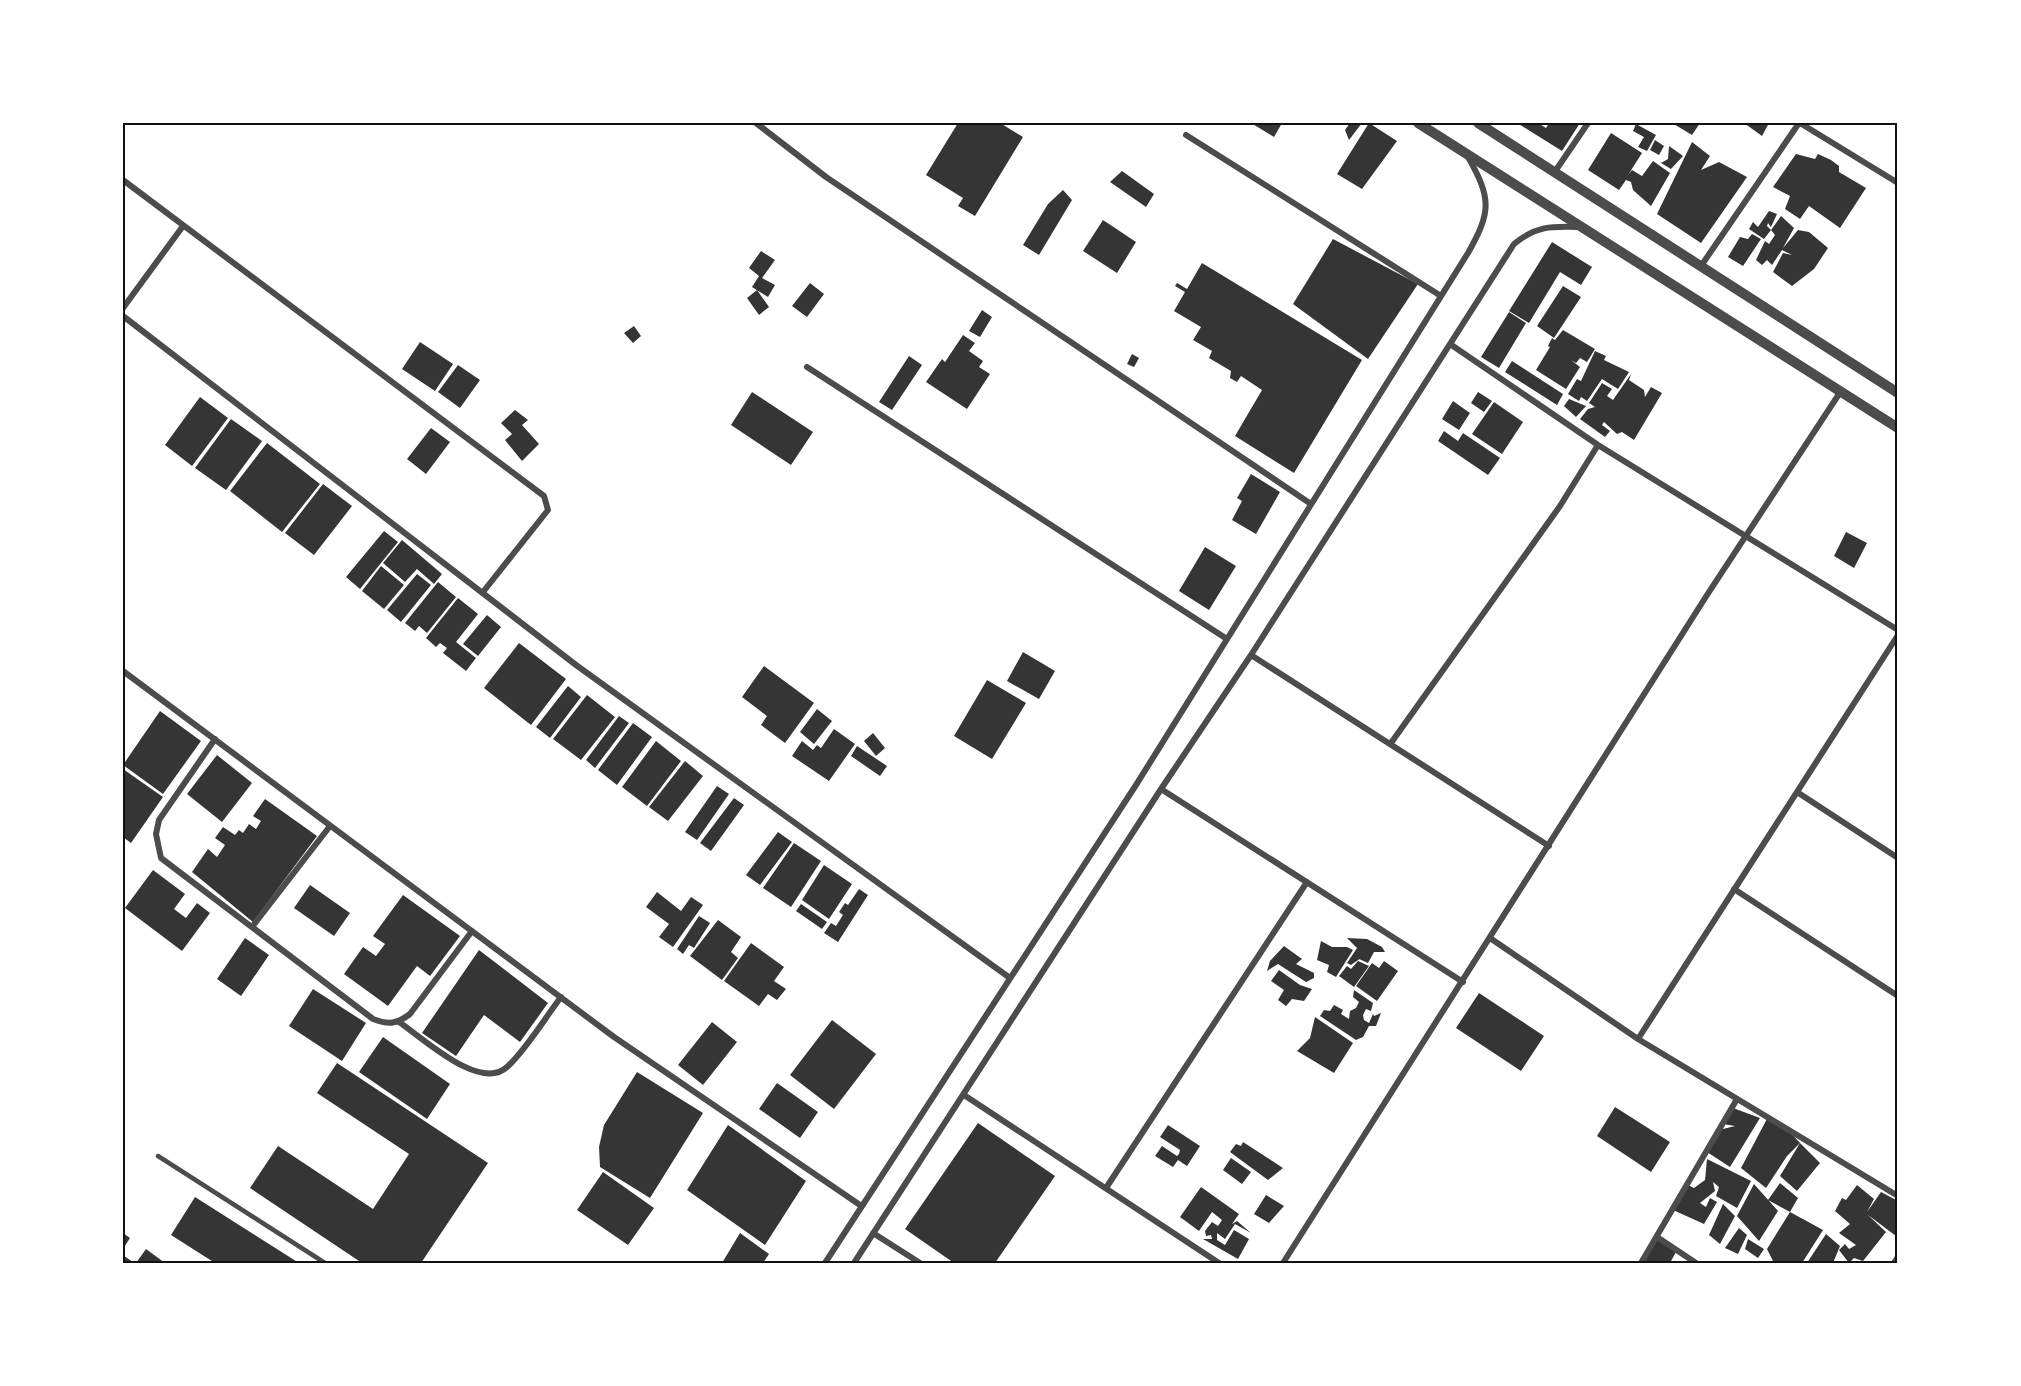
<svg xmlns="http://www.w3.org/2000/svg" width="2021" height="1386" viewBox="0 0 2021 1386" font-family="Montserrat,sans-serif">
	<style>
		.building { fill: #353535 }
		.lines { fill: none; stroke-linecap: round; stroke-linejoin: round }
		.service { stroke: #4c4c4c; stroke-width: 4.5 }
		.minor { stroke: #4c4c4c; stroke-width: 6 }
		.tertiary { stroke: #4c4c4c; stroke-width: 10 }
		.neatline { fill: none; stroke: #111; stroke-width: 2 }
	</style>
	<rect width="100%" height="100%" fill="#fff"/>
	<path class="building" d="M958 123H1000L1023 137 975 216 958 206 963 198 926 175Z
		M1251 123H1282L1274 137Z
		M1350 123H1362L1349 140 1345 130Z
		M1369 123 1397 141 1362 189 1337 174Z
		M1517 123H1538L1546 128 1549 123H1580L1562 151Z
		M1672 123H1700L1692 135Z
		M1744 123H1769L1762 136Z
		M1636 124 1656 135 1647 151 1638 147 1644 137 1633 131Z
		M1611 133 1642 153 1628 175 1632 170 1642 176 1653 161 1670 173 1651 206 1633 190 1631 182 1626 180 1619 190 1588 170Z
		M1655 140 1664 146 1659 155 1650 150Z
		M1692 142 1710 156 1701 170 1719 162 1747 177 1701 243 1657 214Z
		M1669 146 1683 156 1671 169 1661 163 1668 159Z
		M1796 154 1815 159 1818 154 1831 160 1839 166V172L1866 188 1840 228 1809 206 1800 219 1785 209 1790 196 1773 187Z
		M1122 171 1154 194 1146 207 1110 182Z
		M1063 190 1072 200 1039 255 1023 245 1048 204Z
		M1769 211 1777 214 1771 227 1768 223 1767 226 1771 230 1781 216 1794 228 1783 248 1798 230 1809 232 1828 248 1814 269 1792 286 1773 272 1783 253 1792 255 1782 250 1772 265 1767 260 1762 265 1756 260 1765 241 1769 244 1775 235 1771 230 1764 239 1749 229 1753 222 1758 227Z
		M1103 220 1136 242 1117 273 1083 251Z
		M1752 234 1761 239 1743 266 1728 257 1740 237 1748 239Z
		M1333 239 1418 284 1368 359 1293 304Z
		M1552 242 1592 267 1581 285 1560 272 1529 323 1509 311Z
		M761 251 775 260 762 278 775 285 768 297 752 287 759 276 749 268Z
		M1202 263 1362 360 1294 473 1235 436 1262 390 1241 376 1237 382 1230 378 1231 371 1209 358 1212 351 1193 340 1201 327 1174 311 1185 292 1175 286 1177 283 1187 289Z
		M810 283 824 294 807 317 792 306Z
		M1563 286 1581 297 1554 338 1537 326Z
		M757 290 769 307 759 315 747 298Z
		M982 310 992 317 980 337 969 331Z
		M1509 312 1526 323 1499 368 1481 357Z
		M634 326 641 336 633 343 624 333Z
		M1563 330 1595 349 1587 362 1580 358 1576 363 1571 360 1580 367 1566 389 1536 370 1550 347 1548 346 1552 338 1555 340Z
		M963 335 975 343 969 351 983 361 979 367 990 374 967 409 926 382 942 359 945 362Z
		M420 342 453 364 435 391 402 369Z
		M1595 351 1606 356 1604 360 1629 372 1618 389 1602 379 1587 401 1581 397 1579 401 1568 394 1577 379 1581 381Z
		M1132 354 1139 358 1134 367 1127 364Z
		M909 356 922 365 892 410 879 402Z
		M1512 361 1563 394 1557 405 1505 372Z
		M458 365 480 380 460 408 438 392Z
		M1631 374 1629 380 1644 390 1645 397 1651 387 1662 393 1634 440 1622 432 1617 434 1604 422 1602 425 1610 431 1605 437 1580 419 1588 409 1595 407 1589 403 1602 383 1612 389 1607 396 1613 400Z
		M752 392 813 432 791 465 731 425Z
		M1478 392 1492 401 1484 412 1471 403Z
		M200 397 228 418 192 466 165 445Z
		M1569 399 1586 406 1576 417 1564 406Z
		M1453 401 1470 413 1459 430 1442 419Z
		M1494 402 1523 422 1502 454 1472 434Z
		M515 410 528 420 522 425 539 444 522 461 505 440 512 434 501 423Z
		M231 419 262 441 226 490 195 468Z
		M431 428 450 442 426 474 407 459Z
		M1444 431 1458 441 1463 433 1500 458 1488 475 1438 441Z
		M267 443 320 484 282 532 230 491Z
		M1251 474 1280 492 1256 534 1232 520 1242 501 1237 498Z
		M323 484 352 506 314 555 285 533Z
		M384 531 398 542 360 589 346 577Z
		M1846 532 1867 543 1854 568 1834 556Z
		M402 540 442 574 434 584 417 569 405 582 383 563Z
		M1205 547 1236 566 1209 610 1179 591Z
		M381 566 404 585 384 609 362 591Z
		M417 574 431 585 401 622 387 610Z
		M438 582 456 597 427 633 419 626 415 631 405 623Z
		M458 598 478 614 456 642 476 658 466 671 443 653 447 648 440 643 436 647 426 638Z
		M487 615 501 627 478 656 463 644Z
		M519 643 566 679 531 725 484 688Z
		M1023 652 1055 671 1039 699 1007 681Z
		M764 666 814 703 785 743 761 725 767 716 742 697Z
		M987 680 1026 703 992 759 954 736Z
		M568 686 581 697 550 738 536 727Z
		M587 695 615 717 581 760 553 739Z
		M817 709 832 721 814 744 800 732Z
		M160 711 201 741 163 794 123 765Z
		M619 716 629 723 595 768 586 760Z
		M633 723 652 737 617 785 598 770Z
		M834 729 855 744 829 781 792 756 802 741 813 750 817 745 821 748Z
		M873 733 885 748 876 756 864 741Z
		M656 741 681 761 647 806 622 787Z
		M857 746 887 766 880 776 851 756Z
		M217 755 252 783 222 822 187 794Z
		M685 761 703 776 668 821 649 807Z
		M123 769 163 797 131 843 123 837Z
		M717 786 729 794 697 840 685 832Z
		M734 798 744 805 711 851 700 843Z
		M265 799 317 836 253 922 192 872 208 849 217 857 225 845 215 838 223 827 235 835 239 830 243 833 249 824 256 829 261 821 253 816Z
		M778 832 792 842 760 885 746 875Z
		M794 843 821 861 791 907 763 888Z
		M824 865 852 884 829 919 802 900Z
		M153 870 185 894 174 909 186 918 197 903 210 913 182 951 125 908Z
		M310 885 350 913 334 936 294 908Z
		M859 889 868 895 838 942 824 933 831 923 836 926 843 915 839 912 845 903 848 905Z
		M657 892 681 911 691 897 703 905 673 947 659 937 669 924 646 907Z
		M403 895 460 936 430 976 417 966 388 1006 344 974 363 947 376 956 385 944 373 936Z
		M801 904 827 922 822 929 796 911Z
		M699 916 710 923 694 948 689 945 683 954 677 949Z
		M718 920 741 937 731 952 738 958 722 980 690 956Z
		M245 938 269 955 241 996 217 979Z
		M1347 938 1367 939 1382 947 1385 952H1374L1368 963 1359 959 1361 958 1351 965 1347 963 1357 948Z
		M1321 941 1332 947H1347L1353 950 1336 977 1327 972 1329 965 1317 960Z
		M751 943 784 967 774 981 786 989 777 1000 768 994 759 1006 724 981Z
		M1284 946 1302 959 1296 964 1314 973V978L1306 982 1278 964 1267 971 1270 961Z
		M479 950 548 1003 520 1042 484 1015 456 1056 422 1033Z
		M1358 961 1369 966 1354 987 1339 976 1347 966 1351 969Z
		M1384 961 1398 971 1377 1001 1356 986 1372 963 1379 968Z
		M1279 970 1300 985 1312 989 1304 1001 1292 999 1286 1006 1278 1000 1284 990 1271 981Z
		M313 989 366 1023 342 1061 289 1026Z
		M1354 990 1373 1003 1371 1011 1366 1009 1363 1015 1364 1020 1369 1023 1373 1014 1374 1016 1381 1013 1376 1026H1369L1363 1037 1356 1040 1320 1016 1324 1010 1330 1011 1334 1005 1343 1010 1341 1014 1349 1019 1350 1011 1356 1008 1359 1002 1353 997Z
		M1479 993 1544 1036 1521 1071 1456 1028Z
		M1315 1017 1353 1043 1334 1073 1297 1051 1310 1038Z
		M832 1020 876 1054 834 1109 790 1075Z
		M712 1022 737 1042 703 1085 678 1065Z
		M383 1037 450 1084 427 1119 359 1072Z
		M337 1063 488 1163 421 1263H362L250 1188 278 1146 373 1209 409 1154 317 1093Z
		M637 1072 703 1113 650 1198 600 1167 599 1147 604 1125Z
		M777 1083 818 1112 800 1138 759 1109Z
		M1615 1107 1670 1142 1651 1172 1597 1136Z
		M1733 1108 1760 1118 1730 1167 1707 1152 1719 1130 1735 1126 1723 1124Z
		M1768 1117 1789 1131 1800 1143 1787 1156 1766 1188 1741 1168Z
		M978 1123 1055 1176 995 1263H954L905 1229Z
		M728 1125 806 1181 765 1245 687 1190Z
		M1168 1125 1200 1146 1187 1166 1178 1160 1173 1167 1155 1156 1162 1146 1177 1156 1179 1154 1180 1150 1160 1137Z
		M1243 1142 1283 1168 1268 1180 1230 1152 1236 1144 1241 1146Z
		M1800 1143 1820 1163 1797 1191 1780 1176Z
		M1231 1158 1251 1172 1242 1184 1223 1170Z
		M1707 1159 1751 1181 1737 1208 1716 1196 1719 1187 1713 1182 1715 1191 1700 1203 1706 1207 1710 1198 1717 1202 1704 1224 1673 1210 1688 1185 1694 1188 1705 1180Z
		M603 1172 654 1208 628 1245 577 1210Z
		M1780 1183 1798 1198 1790 1212 1768 1200Z
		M1754 1184 1778 1211 1759 1241 1737 1216Z
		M1857 1185 1874 1199 1867 1212 1881 1192 1898 1201V1232L1896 1236 1868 1215 1886 1232 1863 1261 1854 1258 1849 1263 1839 1250 1845 1244 1849 1249 1856 1245 1839 1233 1850 1224 1835 1211 1842 1198 1846 1200Z
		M1201 1187 1239 1214 1232 1224 1237 1221 1251 1233 1235 1224 1225 1239 1217 1233V1240L1225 1245 1234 1230 1249 1239 1238 1259 1203 1239H1212L1211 1235 1206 1236 1205 1231 1212 1222 1218 1226 1222 1220 1212 1212 1199 1231 1180 1217Z
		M1266 1195 1284 1206 1269 1223 1254 1214Z
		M195 1197 299 1263H215L171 1235Z
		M1723 1204 1735 1216 1720 1244 1709 1235Z
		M1790 1212 1823 1230 1802 1263H1774L1767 1249Z
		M1739 1228 1747 1235 1738 1254 1725 1248Z
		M123 1233 130 1238 123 1249Z
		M740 1233 769 1254 763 1263H722Z
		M1826 1234 1840 1246 1833 1263H1807Z
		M1657 1237 1677 1250 1670 1263H1641Z
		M1748 1239 1764 1249 1758 1258 1745 1249Z
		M146 1249 165 1263H136Z
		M123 1255 134 1263H123Z"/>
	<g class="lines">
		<path class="service" d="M158 1156 325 1263"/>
		<path class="minor" d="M756 123 826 177 1311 504
			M1800 123 1898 183
			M1186 135 1441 296
			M1554 173 1588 123
			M123 180 544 496 548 510 483 592
			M1701 266 1799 123
			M123 308 183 226
			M123 316 576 665 1010 978
			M1450 344 1598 445 1898 630
			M807 367 1227 639
			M1251 655 1549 846
			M123 671 614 1037 860 1205
			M215 739 159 820 156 834 161 858 373 1019C389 1025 397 1024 410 1014L472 931
			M1391 743 1560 506 1598 445
			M1161 789 1463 982
			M1797 792 1898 858
			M1734 889 1898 996
			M252 927 330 826
			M1490 938 1638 1039 1898 1196
			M399 1022C423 1038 480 1092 507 1067 525 1051 545 1018 561 997
			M1638 1039 1898 635
			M964 1095 1219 1263
			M1106 1188 1307 882
			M873 1233 920 1263
			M1657 1237 1696 1263
			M825 1263 1136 785 1468 253C1491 212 1492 199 1468 157
			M854 1263 1161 789 1251 655 1514 244C1536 226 1551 226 1578 227
			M1283 1263 1707 595 1841 391
			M1641 1263 1737 1099
			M1894 1263 1898 1257"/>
		<path class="tertiary" d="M1418 123 1898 428
			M1478 123 1898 393"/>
	</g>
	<rect width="2021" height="1386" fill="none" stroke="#ffffff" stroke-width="249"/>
	<rect x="124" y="124" width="1772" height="1138" class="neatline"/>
</svg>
